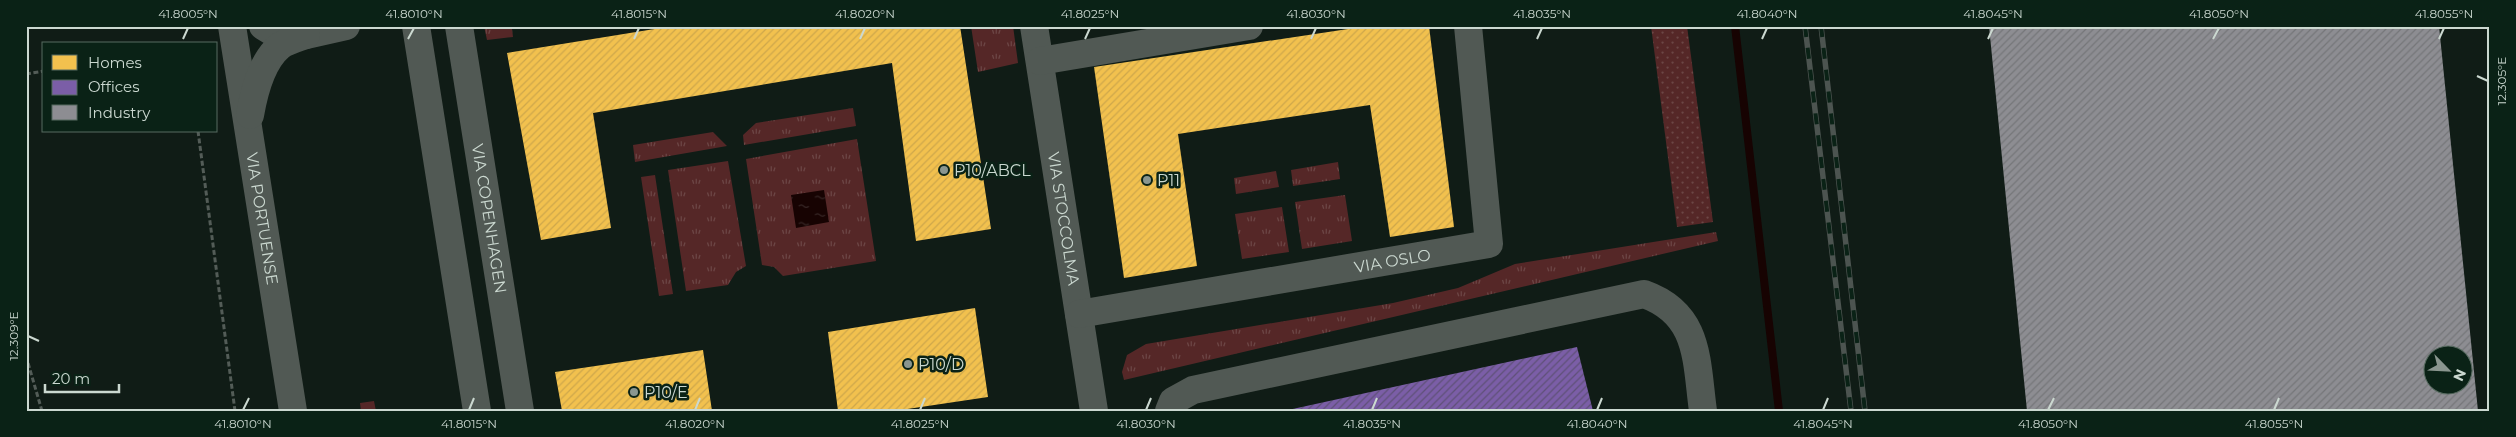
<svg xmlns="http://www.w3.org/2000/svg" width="2516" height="437" viewBox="0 0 2516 437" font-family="Montserrat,sans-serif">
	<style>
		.grass { fill: url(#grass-tufts) }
		.park { fill: url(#park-dots) }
		.garden { fill: #552727 }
		.water { fill: url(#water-ripples) }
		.homes { fill: url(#homes-hatch) }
		.offices { fill: url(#offices-hatch) }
		.industry { fill: url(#industry-hatch); fill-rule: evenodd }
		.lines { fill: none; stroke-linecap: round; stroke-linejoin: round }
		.stream { stroke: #170302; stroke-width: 8 }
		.path { stroke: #535c57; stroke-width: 3; stroke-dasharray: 5 2.5; stroke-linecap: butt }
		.minor { stroke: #515954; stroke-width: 28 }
		.rail-casing { stroke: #4c5450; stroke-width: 5.5 }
		.rail { stroke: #0a2216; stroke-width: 4; stroke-dasharray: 11; stroke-linecap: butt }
		.ticks { fill: none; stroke: #cbd8d0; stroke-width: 2 }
		.poi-dot { fill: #8a968f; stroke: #0a2216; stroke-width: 2 }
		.labels { text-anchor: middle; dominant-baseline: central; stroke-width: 5; stroke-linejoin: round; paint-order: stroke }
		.poi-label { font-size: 16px; fill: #cbd8d0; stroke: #0a2216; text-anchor: start }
		.street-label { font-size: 16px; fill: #cbd8d0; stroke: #0a2216 }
		.neatline { fill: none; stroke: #cbd8d0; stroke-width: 2 }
		.ticks-label { font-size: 12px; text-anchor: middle; fill: #cbd8d0 }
	</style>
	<defs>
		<pattern id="grass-tufts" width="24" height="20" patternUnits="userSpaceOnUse" patternTransform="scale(1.25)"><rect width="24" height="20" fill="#552727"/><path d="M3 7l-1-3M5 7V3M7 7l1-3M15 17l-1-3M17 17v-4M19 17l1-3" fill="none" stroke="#6c4645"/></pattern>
		<pattern id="park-dots" width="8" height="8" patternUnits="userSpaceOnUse" patternTransform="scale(1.25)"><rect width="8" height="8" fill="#552727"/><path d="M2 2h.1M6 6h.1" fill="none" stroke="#6c4645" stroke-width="1.8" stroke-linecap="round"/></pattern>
		<pattern id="water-ripples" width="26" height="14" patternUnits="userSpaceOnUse" patternTransform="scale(1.25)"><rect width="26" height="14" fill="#170302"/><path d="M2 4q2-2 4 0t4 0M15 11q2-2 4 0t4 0" fill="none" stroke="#372726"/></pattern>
		<pattern id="homes-hatch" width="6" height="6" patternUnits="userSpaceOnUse" patternTransform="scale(1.25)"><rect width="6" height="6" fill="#f2c14e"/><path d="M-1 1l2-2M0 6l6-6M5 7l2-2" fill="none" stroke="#cea74b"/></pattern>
		<pattern id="offices-hatch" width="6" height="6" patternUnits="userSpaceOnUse" patternTransform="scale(1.25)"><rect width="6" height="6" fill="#7b5ea7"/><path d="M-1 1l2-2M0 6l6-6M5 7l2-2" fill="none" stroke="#5f5178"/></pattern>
		<pattern id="industry-hatch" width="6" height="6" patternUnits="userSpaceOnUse" patternTransform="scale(1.25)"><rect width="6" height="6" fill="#8d8d92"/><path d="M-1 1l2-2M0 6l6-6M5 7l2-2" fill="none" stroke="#757679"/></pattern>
	</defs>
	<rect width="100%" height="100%" fill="#101c16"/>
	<path class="grass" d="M484 26H526L512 29 513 37 487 40Z
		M971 26H1013L1018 63 978 72Z
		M853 108 856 126 744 145 743 135 756 123Z
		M713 132 727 146 635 162 633 145Z
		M857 139 876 261 783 276 774 267 762 265 746 159Z
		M728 161 746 266 736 272 728 285 686 291 668 170Z
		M1338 162 1340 179 1293 186 1291 170Z
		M1276 171 1279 187 1236 194 1234 178Z
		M655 175 673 294 659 296 641 177Z
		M1345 195 1352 241 1302 249 1295 202Z
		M1282 207 1289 252 1242 259 1235 214Z
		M1716 232 1718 241 1124 380 1122 372 1127 355 1146 344 1393 303 1458 288 1515 264Z"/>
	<path class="park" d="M1651 26H1687L1713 222 1677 227Z"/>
	<path class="garden" d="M374 401 376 411H361L360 403Z"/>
	<path class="water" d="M824 190 829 222 796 228 791 195Z"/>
	<path class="homes" d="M673 26H960L991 229 916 241 892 63 593 113 611 228 541 240 507 53Z
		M1368 26H1429L1454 227 1390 237 1370 105 1178 134 1197 266 1124 278 1094 67Z
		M975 308 988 397 894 411H838L828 332Z
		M703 350 712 411H562L555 372Z"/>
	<path class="offices" d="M1577 347 1593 411H1288V410Z"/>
	<path class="industry" d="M1989 26H2439L2478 411H2027ZM2434 354H2464V384H2434Z"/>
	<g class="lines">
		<path class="stream" d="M1735 26 1779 411"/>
		<path class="path" d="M177 44H186
			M26 74 44 71
			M198 131 235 411
			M26 356 42 411"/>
		<g class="minor">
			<path id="s1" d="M232 26 293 411"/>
			<path d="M263 26 281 37 306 35 346 26"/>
			<path d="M416 26 477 411"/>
			<path id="s2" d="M459 26 520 411"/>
			<path id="s3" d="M1034 26 1094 411"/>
			<path d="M1040 61 1249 26"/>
			<path d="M250 115C254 92 261 62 280 46 287 41 298 38 306 35"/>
			<path id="s4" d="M1079 314 1489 244 1468 26"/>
			<path d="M1169 411 1173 401 1193 390 1644 294C1700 314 1696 360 1703 411"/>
		</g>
		<defs>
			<path id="rail" d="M1805 26 1851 411
				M1821 26 1865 411"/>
		</defs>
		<use href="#rail" class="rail-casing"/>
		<use href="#rail" class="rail"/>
	</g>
	<path class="ticks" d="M183 39 188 28M408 39 414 28M634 39 639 28M860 39 865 28M1085 39 1090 28M1311 39 1316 28M1537 39 1542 28M1762 39 1767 28M1988 39 1993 28M2213 39 2219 28M2439 39 2444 28M2477 76 2488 81M28 336 39 341M243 410 249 398M469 410 474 398M695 410 700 398M920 410 925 398M1146 410 1151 398M1372 410 1377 398M1597 410 1602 398M1823 410 1828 398M2048 410 2054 398M2274 410 2279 398"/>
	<g class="poi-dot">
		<circle cx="944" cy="170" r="5"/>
		<circle cx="1147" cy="180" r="5"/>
		<circle cx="908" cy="364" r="5"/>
		<circle cx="634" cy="392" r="5"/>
	</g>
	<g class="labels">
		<g class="poi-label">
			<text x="954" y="170">P10/ABCL</text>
			<text x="1157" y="180">P11</text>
			<text x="918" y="364">P10/D</text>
			<text x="644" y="392">P10/E</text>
		</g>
		<g class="street-label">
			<text stroke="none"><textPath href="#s2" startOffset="195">VIA COPENHAGEN</textPath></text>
			<text stroke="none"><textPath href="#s3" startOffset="195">VIA STOCCOLMA</textPath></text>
			<text stroke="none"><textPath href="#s1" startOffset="195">VIA PORTUENSE</textPath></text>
			<text stroke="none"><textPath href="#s4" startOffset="318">VIA OSLO</textPath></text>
		</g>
	</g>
	<rect width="2516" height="437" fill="none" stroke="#0a2216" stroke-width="55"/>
	<rect x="42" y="42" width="175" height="90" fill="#0a2216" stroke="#576b60"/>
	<rect x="52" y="55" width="25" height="15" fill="#f2c14e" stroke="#576b60"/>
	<text x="88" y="68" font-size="15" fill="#cbd8d0">Homes</text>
	<rect x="52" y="80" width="25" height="15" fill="#7b5ea7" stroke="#576b60"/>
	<text x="88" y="92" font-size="15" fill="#cbd8d0">Offices</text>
	<rect x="52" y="105" width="25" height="15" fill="#8d8d92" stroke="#576b60"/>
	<text x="88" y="118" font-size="15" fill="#cbd8d0">Industry</text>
	<g transform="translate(2448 370) rotate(114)"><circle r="24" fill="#0a2216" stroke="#576b60"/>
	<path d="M0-4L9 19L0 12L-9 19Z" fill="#8a968f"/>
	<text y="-8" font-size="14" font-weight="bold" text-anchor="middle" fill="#cbd8d0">N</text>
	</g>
	<path d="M45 384v8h74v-8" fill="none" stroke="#cbd8d0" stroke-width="2.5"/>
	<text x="52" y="384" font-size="15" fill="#cbd8d0" stroke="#0a2216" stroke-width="4" paint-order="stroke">20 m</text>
	<rect x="28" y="28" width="2460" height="382" class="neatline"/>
	<g class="ticks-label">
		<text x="188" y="18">41.8005°N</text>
		<text x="414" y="18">41.8010°N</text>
		<text x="639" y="18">41.8015°N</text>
		<text x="865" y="18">41.8020°N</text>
		<text x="1090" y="18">41.8025°N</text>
		<text x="1316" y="18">41.8030°N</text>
		<text x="1542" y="18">41.8035°N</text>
		<text x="1767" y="18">41.8040°N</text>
		<text x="1993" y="18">41.8045°N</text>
		<text x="2219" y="18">41.8050°N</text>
		<text x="2444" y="18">41.8055°N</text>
		<text transform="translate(2502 81) rotate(-90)" y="4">12.305°E</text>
		<text transform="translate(14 336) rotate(-90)" y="4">12.309°E</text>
		<text x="243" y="428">41.8010°N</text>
		<text x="469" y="428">41.8015°N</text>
		<text x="695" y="428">41.8020°N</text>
		<text x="920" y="428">41.8025°N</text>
		<text x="1146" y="428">41.8030°N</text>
		<text x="1372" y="428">41.8035°N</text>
		<text x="1597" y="428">41.8040°N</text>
		<text x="1823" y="428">41.8045°N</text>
		<text x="2048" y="428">41.8050°N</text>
		<text x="2274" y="428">41.8055°N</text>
	</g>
</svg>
